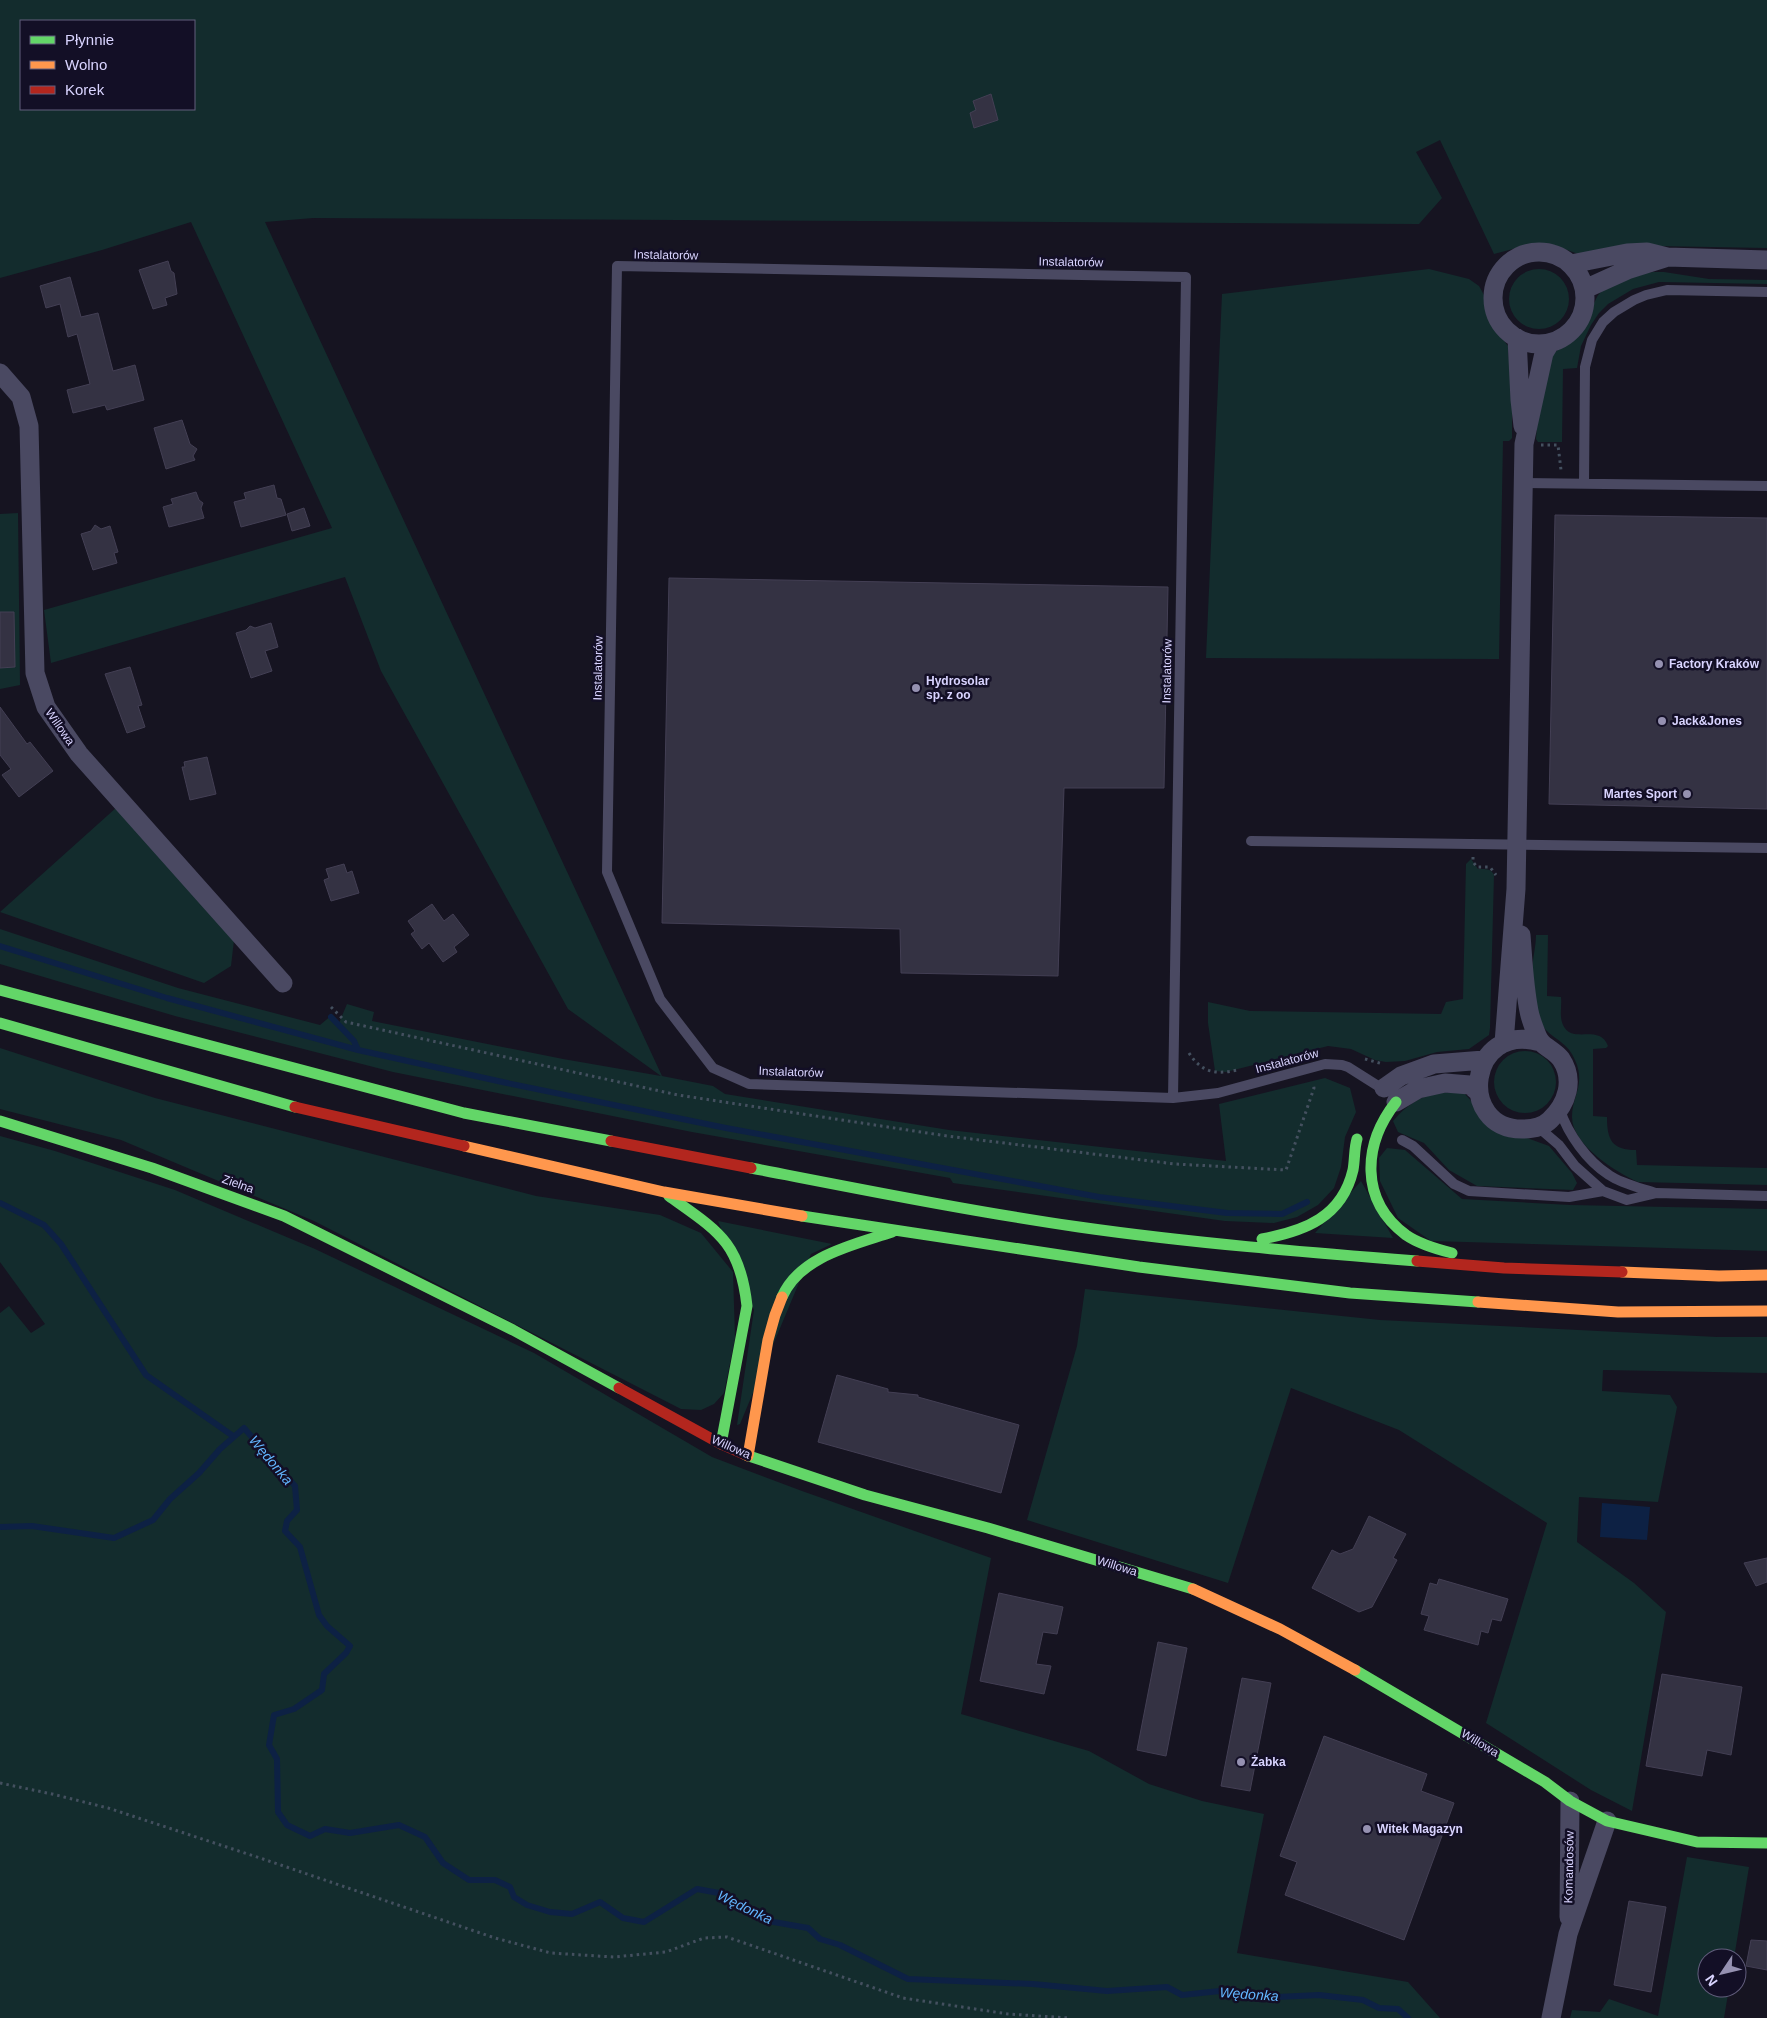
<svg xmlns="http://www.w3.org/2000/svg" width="1767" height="2018" viewBox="0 0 1767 2018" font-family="Arial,sans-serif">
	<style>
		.green { fill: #132c2d; fill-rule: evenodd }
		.water { fill: #0d2144 }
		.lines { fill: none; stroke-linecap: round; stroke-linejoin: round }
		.stream { stroke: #0d2144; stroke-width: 6 }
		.building { fill: #343243; stroke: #433f54 }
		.path { stroke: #44505f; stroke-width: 3; stroke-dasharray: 2.5 4; stroke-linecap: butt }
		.lane { stroke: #4a4962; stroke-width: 10 }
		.street { stroke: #4a4962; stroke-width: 19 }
		.fast { stroke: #63d668; stroke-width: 11 }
		.slow { stroke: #ff974d; stroke-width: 11 }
		.jam { stroke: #b3261e; stroke-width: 11 }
		.poi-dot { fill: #9591b1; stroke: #130f26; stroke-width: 2 }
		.labels { text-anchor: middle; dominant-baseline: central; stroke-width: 5; stroke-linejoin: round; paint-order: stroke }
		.street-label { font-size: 12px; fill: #d9d4ff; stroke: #130f26 }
		.poi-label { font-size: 12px; font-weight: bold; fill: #d9d4ff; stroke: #130f26; text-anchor: start }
		.water-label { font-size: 14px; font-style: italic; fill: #62b6ff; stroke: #130f26 }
	</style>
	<rect width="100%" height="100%" fill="#161421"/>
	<path class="green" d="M0 0H1767V248L1654 246 1581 255 1548 243H1535L1494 254 1440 140 1416 152 1442 198 1419 224 313 218 265 222 662 1076 713 1086 725 1094 949 1130 1226 1161 1219 1104 1325 1078 1350 1088 1356 1112 1345 1137 1341 1167 1334 1188 1318 1205 1297 1217 1274 1223 1225 1221 953 1183 950 1178 692 1132 393 1072 175 1016 0 964V929L178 988 320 1025 332 1015 339 1023 347 1004 374 1012 372 1021 563 1059 661 1076 568 1009 381 671 345 577 51 663 44 610 332 528 191 222 102 250 0 278ZM21 21H194V109H21Z
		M1429 269 1469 279 1479 286 1484 295 1486 311 1491 323 1508 346 1512 401V438L1509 441H1503L1499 659 1206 658 1222 294Z
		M1509 299a30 30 0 1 1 60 0a30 30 0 1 1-60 0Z
		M1653 272H1664L1709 279 1767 280V284L1659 282 1633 289 1608 304 1599 313 1591 325 1581 346 1577 368 1563 369 1562 442H1538L1536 439C1538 419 1541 367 1553 354 1564 343 1575 344 1585 327 1591 319 1591 308 1596 299 1603 283 1636 274 1653 272Z
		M18 513 20 685 0 689V514Z
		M117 807 234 940 231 966 204 983 0 912Z
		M1471 859 1478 869C1485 869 1491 868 1494 875L1490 1028 1489 1035 1469 1049 1437 1052 1405 1061 1386 1062 1375 1060 1351 1049 1328 1046 1226 1072 1215 1071 1208 1023V1002L1250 1011 1441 1014 1446 1002 1463 999 1466 864Z
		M1536 935H1548L1547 996 1561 997C1562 1006 1559 1016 1563 1025 1572 1045 1599 1023 1608 1046L1606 1048 1593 1049V1116L1607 1117C1607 1140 1612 1150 1636 1150L1637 1165 1767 1168V1185L1638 1182C1616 1172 1572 1145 1572 1117 1572 1097 1584 1087 1577 1065 1569 1042 1557 1042 1544 1028 1537 1020 1533 985 1532 973 1532 960 1536 947 1536 935Z
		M0 1048 155 1098 536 1196 660 1215 701 1233 733 1272 735 1338 724 1393 714 1404 701 1410 681 1409 314 1221 121 1140 0 1109Z
		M1494 1082a31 31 0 1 1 62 0a31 31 0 1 1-62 0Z
		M1435 1092 1464 1093 1475 1105 1527 1138 1549 1146 1572 1173 1577 1183 1573 1190 1477 1186 1449 1170 1424 1143 1398 1132 1393 1121C1407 1105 1416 1100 1435 1092Z
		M0 1136 55 1151 175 1190 315 1249 534 1353 712 1457 802 1491 991 1558 961 1714 1089 1751 1149 1784 1202 1801 1264 1814 1237 1953 1408 1982 1440 2018H0V1313L9 1306 31 1333 45 1324 0 1262Z
		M1387 1148 1405 1150 1462 1199 1570 1205 1767 1209V1251L1431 1241 1398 1218 1380 1181 1379 1158Z
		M1361 1181 1393 1238 1315 1233Z
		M718 1221 832 1244 811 1254 740 1424 737 1425 754 1310Z
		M1085 1289 1380 1320 1717 1337H1767V1373L1603 1370 1602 1391 1670 1395 1677 1407 1658 1502 1579 1497 1577 1542 1634 1583 1666 1612 1632 1811 1591 1790 1486 1723 1547 1523 1399 1430 1291 1388 1228 1583 1027 1520 1077 1346Z
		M1687 1857 1749 1867 1734 1958H1707V1988H1729L1724 2018H1570L1572 2010 1600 2012 1609 1999 1658 2016Z"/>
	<path class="water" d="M1602 1503 1650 1507 1647 1540 1600 1537Z"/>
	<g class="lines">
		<path class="stream" d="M0 946 167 998 358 1050 507 1083 726 1128 1099 1197 1227 1213 1282 1214 1307 1202
			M331 1017 354 1041 358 1050
			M0 1203 44 1225 61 1244 146 1375 233 1436
			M0 1527 32 1526 114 1538 153 1520 170 1499 199 1473 220 1449 244 1428 295 1486 297 1510 287 1521 285 1531 300 1547 319 1615 327 1626 350 1646 346 1653 324 1674 322 1690 294 1709 274 1715 269 1745 277 1759 278 1812 287 1825 310 1836 325 1829 350 1833 399 1825 425 1837 443 1863 469 1880H495L510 1887 514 1897 527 1905 550 1912 572 1914 600 1902 623 1918 644 1922 697 1889 719 1893 768 1921 808 1928 820 1939 840 1945 908 1979 1033 1984 1107 1991 1167 1987 1182 1995 1220 1991 1277 1997 1319 1995 1363 2000 1379 2008 1398 2009 1408 2018"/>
	</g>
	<path class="building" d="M991 94 998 120 974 128 970 113 976 110 973 101Z
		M168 261 171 271 174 273 177 294 165 298 167 305 153 309 139 270Z
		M70 277 81 317 98 313 113 371 135 365 144 400 107 410 105 405 73 413 67 390 90 384 77 334 68 337 60 304 46 308 40 286Z
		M182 420 190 444 197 449 193 456 195 460 166 469 154 428Z
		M274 485 277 498 281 499 286 515 241 527 234 502 246 499 244 493Z
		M196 492 199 500 203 503 201 508 204 518 169 527 163 507 173 504 171 499Z
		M304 508 310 526 292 531 287 514Z
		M1555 515 1767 518V809L1549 804Z
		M95 525 101 529 110 526 118 552 114 553 117 563 93 570 81 534 91 531Z
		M669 578 1168 587 1164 788H1064L1058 976 901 973 900 929 662 923Z
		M0 612H14L15 667 0 668Z
		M271 623 278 647 265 651 272 671 251 678 236 633 246 630 250 626 255 628Z
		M130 667 142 705 138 706 145 727 127 733 105 674Z
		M0 707 27 744 30 742 53 771 19 797 2 775 11 769 0 755Z
		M207 757 216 794 190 800 182 767H185L184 762Z
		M344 864 347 873 352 871 359 893 331 901 324 880 329 878 326 869Z
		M432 904 444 921 453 914 469 935 454 947 457 952 443 962 429 943 422 949 411 934 415 931 408 921Z
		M837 1375 888 1389V1392L918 1395V1397L1019 1425 1001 1493 818 1442Z
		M1369 1516 1406 1534 1393 1558 1397 1560 1372 1607 1359 1612 1312 1588 1332 1550 1340 1554 1353 1549Z
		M1767 1558V1582L1756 1586 1744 1563Z
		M1439 1579 1508 1599 1501 1621 1492 1619 1488 1633 1481 1631 1478 1645 1424 1630 1429 1616 1421 1614 1430 1583 1437 1585Z
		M999 1593 1063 1607 1057 1634 1043 1632 1036 1664 1051 1666 1044 1694 980 1681Z
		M1158 1642 1187 1648 1166 1756 1137 1750Z
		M1662 1674 1742 1687 1731 1755 1707 1750 1702 1776 1646 1766Z
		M1242 1678 1271 1683 1250 1791 1221 1786Z
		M1324 1736 1427 1774 1421 1791 1454 1803 1404 1940 1285 1895 1297 1862 1280 1856Z
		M1629 1901 1666 1907 1651 1992 1614 1985Z
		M1751 1940 1767 1941V1970L1746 1966Z"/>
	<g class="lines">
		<path class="path" d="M1541 445H1558L1561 470
			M1473 857V862L1477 867H1490L1496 875
			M331 1007 346 1022 678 1095 947 1136 1175 1164 1286 1170 1314 1088 1313 1083
			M1189 1053C1201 1072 1215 1075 1237 1070
			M1365 1059 1383 1064
			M0 1783 52 1794 108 1808 263 1859 495 1938 551 1953 614 1957 666 1952 704 1938 727 1937 903 1998 1008 2014 1070 2018"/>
		<path class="lane" d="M1522 483 1767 486
			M1584 483 1585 367 1592 340 1603 322 1614 312 1634 300 1646 295 1667 290 1767 292
			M1251 841 1767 848
			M1173 1098 1186 277 617 266 607 872 660 999 713 1068 749 1084 1173 1098 1218 1093 1325 1064 1342 1065 1348 1067 1386 1091
			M1560 1110C1568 1134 1587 1161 1609 1175 1622 1184 1641 1188 1656 1193
			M1538 1127 1559 1145 1575 1166 1603 1191 1627 1200 1657 1193 1767 1196
			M1402 1140 1413 1146 1454 1184 1469 1191 1569 1197 1603 1191"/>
		<path class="street" d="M1493 298a46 46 0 1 1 92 0a46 46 0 1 1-92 0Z
			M1571 264 1627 253 1647 252 1667 257 1767 260
			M1585 289 1627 270 1665 258
			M1517 338 1520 400 1523 426
			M0 373 21 397 29 426 35 673 46 707 79 754 283 983
			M1521 935C1523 960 1524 986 1529 1011 1530 1017 1537 1038 1541 1042 1546 1048 1555 1051 1561 1059 1575 1080 1567 1104 1550 1120 1543 1127 1532 1129 1522 1129 1456 1129 1468 1021 1540 1042
			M1504 1043 1516 889 1524 444 1544 353 1550 343
			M1384 1088 1401 1076 1434 1064 1484 1060
			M1396 1102 1418 1089 1445 1083 1470 1085 1479 1093
			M1569 1917 1570 1801
			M1551 2018 1568 1934 1607 1821"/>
		<path class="fast" d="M0 990 464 1113 611 1141
			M0 1023 295 1107
			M1396 1102C1363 1144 1359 1200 1406 1235 1419 1244 1436 1249 1452 1253
			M0 1121 152 1168 284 1216 513 1330 619 1388
			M751 1168C860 1189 969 1211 1079 1227 1191 1243 1304 1252 1417 1261
			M669 1196C718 1231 740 1242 747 1306L721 1444
			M802 1216 1139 1267 1350 1293 1478 1302
			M1262 1239C1305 1231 1342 1217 1353 1170 1355 1159 1354 1149 1357 1139
			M782 1297C800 1256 853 1245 892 1232
			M746 1455 865 1495 988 1528 1193 1589
			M1355 1670 1545 1782 1570 1801 1607 1821 1697 1842 1767 1843"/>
		<path class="slow" d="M464 1146 664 1192 802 1216
			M1622 1272 1719 1276 1767 1275
			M1478 1302 1618 1312 1767 1311
			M748 1456 768 1340 775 1315 782 1297
			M1193 1589 1280 1629 1355 1670"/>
		<path class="jam" d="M295 1107 464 1146
			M611 1141 751 1168
			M1417 1261 1504 1268 1622 1272
			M619 1388 721 1444 746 1455"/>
	</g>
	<g class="poi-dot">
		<circle cx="1659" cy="664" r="5"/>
		<circle cx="916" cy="688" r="5"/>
		<circle cx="1662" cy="721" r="5"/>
		<circle cx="1687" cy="794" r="5"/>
		<circle cx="1241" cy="1762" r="5"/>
		<circle cx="1367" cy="1829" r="5"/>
	</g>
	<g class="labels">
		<g class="street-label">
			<text transform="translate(666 255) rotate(1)">Instalatorów</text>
			<text transform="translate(1071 262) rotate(1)">Instalatorów</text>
			<text transform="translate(598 668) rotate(-89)">Instalatorów</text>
			<text transform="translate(1167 671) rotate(-89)">Instalatorów</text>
			<text transform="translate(60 727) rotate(55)">Willowa</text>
			<text transform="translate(1287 1061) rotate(-15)">Instalatorów</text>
			<text transform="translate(791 1072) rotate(2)">Instalatorów</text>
			<text transform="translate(238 1184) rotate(20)">Zielna</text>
			<text transform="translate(731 1447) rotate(24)">Willowa</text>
			<text transform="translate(1117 1566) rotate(17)">Willowa</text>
			<text transform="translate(1480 1743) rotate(31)">Willowa</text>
			<text transform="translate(1569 1867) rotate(-89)">Komandosów</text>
		</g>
		<g class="poi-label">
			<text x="1669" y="664">Factory Kraków</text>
			<text x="926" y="681">Hydrosolar<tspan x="926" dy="14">sp. z oo</tspan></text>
			<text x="1672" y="721">Jack&amp;Jones</text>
			<text x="1677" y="794" text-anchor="end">Martes Sport</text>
			<text x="1251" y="1762">Żabka</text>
			<text x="1377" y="1829">Witek Magazyn</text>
		</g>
		<g class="water-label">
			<text transform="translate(271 1460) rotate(50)">Wędonka</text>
			<text transform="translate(745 1907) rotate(26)">Wędonka</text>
			<text transform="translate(1249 1994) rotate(4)">Wędonka</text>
		</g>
	</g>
	<rect x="20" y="20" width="175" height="90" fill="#130f26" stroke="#625e7d"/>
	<rect x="30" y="36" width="25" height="8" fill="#63d668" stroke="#625e7d"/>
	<text x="65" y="45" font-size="15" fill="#d9d4ff">Płynnie</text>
	<rect x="30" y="61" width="25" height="8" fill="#ff974d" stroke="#625e7d"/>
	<text x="65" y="70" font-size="15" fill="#d9d4ff">Wolno</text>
	<rect x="30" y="86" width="25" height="8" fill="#b3261e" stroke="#625e7d"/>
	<text x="65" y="95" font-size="15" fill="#d9d4ff">Korek</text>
	<g transform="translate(1722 1973) rotate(235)"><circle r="24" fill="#130f26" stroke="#625e7d"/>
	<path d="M0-4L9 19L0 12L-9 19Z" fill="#9591b1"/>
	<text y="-8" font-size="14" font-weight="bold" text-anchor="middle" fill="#d9d4ff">N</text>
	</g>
</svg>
